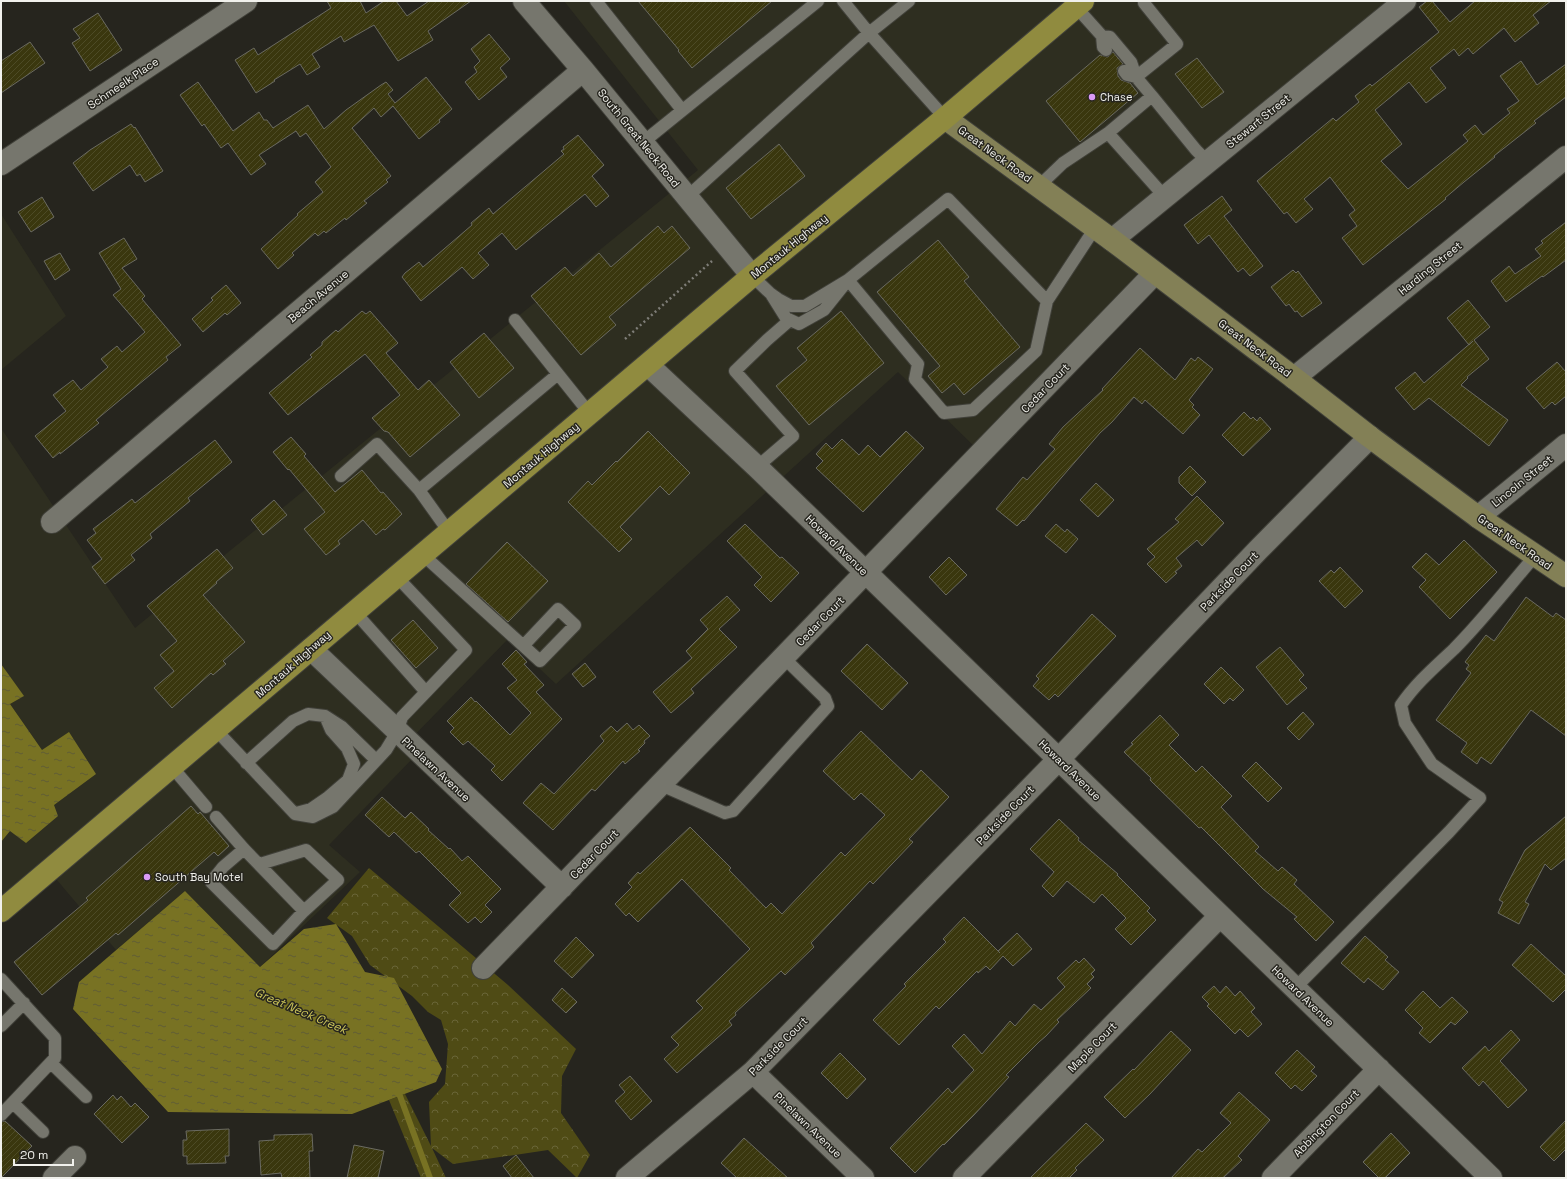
<svg xmlns="http://www.w3.org/2000/svg" width="1567" height="1179" viewBox="0 0 1567 1179" font-family="'Space Grotesk',sans-serif">
	<style>
		.built { fill: #2e2e20 }
		.forest { fill: url(#forest-crowns) }
		.water { fill: url(#water-ripples) }
		.lines { fill: none; stroke-linecap: round; stroke-linejoin: round }
		.stream { stroke: #787223; stroke-width: 6 }
		.building { fill: url(#building-hatch); stroke: #6a6a61 }
		.service-casing { stroke: #41413a; stroke-width: 14 }
		.minor-casing { stroke: #41413a; stroke-width: 24 }
		.secondary-casing { stroke: #41413a; stroke-width: 24 }
		.primary-casing { stroke: #41413a; stroke-width: 24 }
		.path { stroke: #7e7d77; stroke-width: 2.5; stroke-dasharray: 2 3; stroke-linecap: butt }
		.service { stroke: #76766d; stroke-width: 12 }
		.minor { stroke: #76766d; stroke-width: 22 }
		.secondary { stroke: #838056; stroke-width: 22 }
		.primary { stroke: #908b3f; stroke-width: 22 }
		.poi-dot { fill: #da9af6; stroke: #26251e; stroke-width: 1.5 }
		.labels { text-anchor: middle; dominant-baseline: central; stroke-width: 3; stroke-linejoin: round; paint-order: stroke }
		.street-label { font-size: 11px; fill: #f1f1ec; stroke: #26251e }
		.poi-label { font-size: 11px; fill: #f1f1ec; stroke: #26251e; text-anchor: start }
		.water-label { font-size: 12px; font-style: italic; fill: #cbc459; stroke: #26251e }
	</style>
	<defs>
		<pattern id="forest-crowns" width="20" height="18" patternUnits="userSpaceOnUse"><rect width="20" height="18" fill="#4f4b15"/><path d="M2 6a3 3 0 1 1 6 0M12 15a3 3 0 1 1 6 0" fill="none" stroke="#696537"/></pattern>
		<pattern id="water-ripples" width="26" height="14" patternUnits="userSpaceOnUse"><rect width="26" height="14" fill="#787223"/><path d="M2 4q2-2 4 0t4 0M15 11q2-2 4 0t4 0" fill="none" stroke="#605d35"/></pattern>
		<pattern id="building-hatch" width="6" height="6" patternUnits="userSpaceOnUse"><rect width="6" height="6" fill="#3a370e"/><path d="M-1 1l2-2M0 6l6-6M5 7l2-2" fill="none" stroke="#4d4b26"/></pattern>
	</defs>
	<rect width="100%" height="100%" fill="#26251e"/>
	<path class="built" d="M564 1H1392L1095 243 1144 274 976 448 898 372 556 684 508 639 405 745 415 756 329 845 360 872 260 967 185 891 116 950 46 867 1 904V842L10 831 54 805 42 750 10 704 23 696 1 664V428L135 628 698 170Z
		M1 214 66 316 1 370Z"/>
	<path class="forest" d="M369 868 508 985 576 1049 562 1076 561 1113 590 1155 577 1178 548 1150 453 1164 432 1148 446 1178H421L389 1100 405 1094 431 1146 429 1102 445 1084 448 1044 441 1020 428 1012 412 996 370 965 352 936 327 918Z"/>
	<path class="water" d="M1 664 24 696 10 704 42 750 69 732 96 774 54 805 58 816 26 843 10 831 1 842Z
		M185 891 260 967 304 929 336 924 365 972 394 978 442 1069 436 1082 352 1114 168 1112 73 1009 79 982Z"/>
	<g class="lines">
		<path class="stream" d="M395 1091 400 1096 430 1178"/>
	</g>
	<path class="building" d="M327 1H360L366 13 384 1H396L407 16 429 1H471L428 31 433 40 398 61 374 25 344 42 341 36 312 54 320 67 307 75 300 64 274 80 275 81 256 93 235 60 254 48 258 55 331 8Z
		M638 1H772L692 68 678 51 679 50Z
		M1427 1H1432L1450 22 1475 1H1551L1533 15 1539 23 1515 42 1504 28 1473 54 1468 48 1459 56 1454 49 1430 68 1446 88 1426 103 1409 82 1375 110 1402 144 1381 161 1408 189 1468 141 1463 135 1475 125 1483 135 1510 113 1507 109 1519 101 1500 76 1521 61 1537 85 1566 64V97L1534 121 1536 123 1494 156 1495 157 1464 182 1445 198 1446 199 1363 265 1342 238 1357 226 1349 215 1355 210 1330 177 1304 199 1313 209 1296 223 1287 212 1284 214 1257 181 1333 118 1336 121 1359 102 1355 96 1370 84 1372 86 1439 32 1419 7Z
		M98 13 122 50 90 71 72 43 80 38 73 29Z
		M489 34 510 59 500 68 507 77 479 100 465 82 477 72 474 67 480 61 471 49Z
		M30 42 45 63 1 93V61Z
		M1113 52 1123 64 1117 68 1118 76 1121 80 1130 83 1138 93 1080 142 1046 101 1100 55 1108 57Z
		M1197 58 1224 92 1202 108 1175 74Z
		M426 77 452 109 439 120 440 122 419 139 393 106 381 117 374 108 352 128 391 176 386 180 388 182 364 201 367 203 346 220 345 218 326 233 324 231 318 236 315 233 292 253 294 255 278 269 261 249 298 215 297 214 323 192 315 182 331 167 306 133 300 137 296 131 259 155 266 164 251 175 228 143 221 148 204 124 202 126 180 95 198 82 233 131 259 112 264 120H267L273 128 308 105 324 129 346 110 381 85 386 82 393 90 388 94 395 103Z
		M131 124 134 128 135 127 163 171 145 182 140 174 137 176 130 165 93 191 73 163 90 150Z
		M578 135 604 165 592 176 609 196 596 207 585 194 516 250 502 233 478 253 489 265 473 279 462 267 421 301 402 277 405 273 419 262 423 267 472 225 471 223 489 208 493 214 564 154 561 151 564 149 563 147Z
		M779 144 805 176 751 219 726 188Z
		M1222 196 1232 210 1224 216 1263 266 1250 276 1243 268 1238 272 1209 235 1198 244 1184 225Z
		M42 197 54 217 31 232 18 212Z
		M1566 222V260L1543 277 1542 276 1506 302 1491 281 1509 266 1515 274 1541 256 1535 249 1543 243 1541 241Z
		M658 226 664 233 672 226 690 248 609 317 616 325 581 355 531 296 565 267 573 276 599 253 611 267Z
		M124 238 137 259 122 268 145 296 142 299 181 345 166 357 168 360 96 420 99 423 60 454V452L53 458 35 436 66 411 53 395 73 380 81 390 108 367 101 359 117 346 122 352 145 332 113 295 121 289 99 253Z
		M938 240 969 277 964 281 1020 347 964 395 954 383 942 393 928 376 940 366 877 292Z
		M60 253 70 270 55 280 44 261Z
		M1293 270 1296 273 1298 271 1322 303 1302 317 1297 311 1295 312 1289 304 1286 306 1271 287Z
		M226 285 241 303 227 315 225 313 203 332 192 319 213 300 211 298Z
		M1468 300 1490 327 1474 340 1489 359 1467 377 1468 378 1461 385 1508 420 1489 446 1429 398 1414 410 1395 388 1415 372 1424 383 1473 341 1469 345 1447 318Z
		M362 311 366 314 370 311 398 343 386 353 418 390 429 380 460 415 410 457 388 432 384 431 372 418 400 395 365 354 288 415 269 393 312 357 310 355 322 345V342L336 330 338 332Z
		M841 311 884 363 809 425 776 386 807 360 797 348Z
		M484 333 514 368 479 398 450 362Z
		M1140 348 1175 380 1191 358 1195 361 1198 357 1213 369 1189 400 1194 405 1192 407 1200 415 1183 434 1145 400 1142 404 1134 397 1112 422 1100 433 1024 521 1023 520 1017 526 996 509 1023 477 1027 480 1055 449 1049 444 1063 427 1103 390 1102 389Z
		M1557 362 1566 372V396L1555 405 1552 402 1544 409 1526 388Z
		M1244 412 1251 419 1253 417 1257 421 1260 417 1271 429 1243 456 1222 435Z
		M648 431 690 473 669 495 660 486 620 527 632 539 619 552 568 502 588 481 592 485 616 461 617 462Z
		M906 431 924 448 863 512 816 468 823 461 816 454 826 443 832 449 842 439 859 455 868 445 880 457Z
		M291 437 306 454 304 456 335 492 362 470 381 493 383 492 402 514 385 530 383 529 376 535 363 520 338 541 340 544 326 555 304 529 325 512 289 469 288 470 273 452Z
		M215 440 232 462 188 498 190 501 150 534 152 538 131 555 135 560 105 584 92 567 102 559 87 540 96 533 93 529 132 499 135 503Z
		M1190 466 1206 482 1192 496 1179 483V477Z
		M1096 483 1114 500 1098 517 1080 500Z
		M1197 496 1224 523 1202 546 1197 540 1176 558 1182 566 1175 572 1177 573 1166 583 1147 564 1155 557 1147 549 1179 522 1175 519Z
		M274 500 287 515 263 535 251 520Z
		M745 524 780 558 782 557 799 573 771 602 754 585 762 577 727 541Z
		M1056 524 1065 532 1067 529 1078 539 1066 553 1045 536Z
		M1464 540 1497 572 1450 619 1419 587 1426 580 1412 567 1426 553 1439 565Z
		M507 542 548 581 508 622 466 584Z
		M217 549 233 568 216 582 217 583 203 595 245 642 223 661 226 664 213 675 211 673 172 708 154 688 174 671 160 655 177 641 147 606Z
		M949 557 967 575 946 595 929 577Z
		M1340 567 1363 591 1345 608 1319 581 1331 570 1334 573Z
		M727 596 740 610 719 629 737 647 691 689 694 693 671 713 653 692 692 658 686 651 708 629 700 620Z
		M1526 597 1553 617 1556 613 1566 620V736L1531 710 1491 764 1481 757 1477 764 1461 752 1467 743 1436 720 1471 673 1466 669 1469 665 1465 662 1486 635 1494 641Z
		M1092 614 1116 636 1058 697 1055 694 1049 700 1033 686 1039 679 1036 676Z
		M413 620 438 648 416 668 391 640Z
		M867 644 908 683 882 710 841 671Z
		M1280 647 1304 675 1299 680 1307 688 1287 705 1256 667Z
		M516 650 527 662 524 664 544 685 536 692 562 719 502 781 491 770 495 766 468 741 463 745 450 732 454 728 447 721 471 697 475 702 476 701 510 735 531 713 507 688 517 680 502 664Z
		M585 663 596 677 583 687 572 674Z
		M1221 667 1244 690 1233 701 1230 698 1224 704 1204 684Z
		M1303 712 1314 724 1299 740 1287 728Z
		M1160 715 1179 735 1169 745 1196 772 1202 766 1232 796 1221 807 1259 847 1255 851 1278 871 1282 867 1297 880 1294 884 1334 922 1316 941 1294 919 1297 917 1263 889 1201 827 1199 828 1150 780 1151 778 1124 752 1133 744 1131 743Z
		M627 723 633 730 639 725 650 736 644 741 645 743 638 750 640 751 625 764 623 761 595 791 592 789 553 830 523 803 541 783 554 794 604 741 600 736 611 726 617 732Z
		M861 731 912 780 921 770 949 797 909 839 913 842 873 884 870 881 811 943 814 947 785 975 781 971 735 1013 736 1015 729 1021 732 1025 677 1073 664 1059 679 1045 671 1037 703 1008 696 1001 750 949 682 879 638 922 629 913 626 916 615 904 632 887 628 883 638 872 640 874 690 827 731 868 729 870 766 908 771 903 782 914 841 852 845 856 885 815 861 793 854 800 823 771Z
		M1256 762 1282 788 1268 802 1242 776Z
		M382 797 405 818 411 812 429 829 428 830 449 849 450 848 462 861 468 856 501 889 485 905 492 912 481 923 475 917 468 923 449 905 461 893 419 851 416 853 394 832 389 837 365 815Z
		M191 806 198 814 200 812 229 846 218 856 214 852 118 935 116 933 42 995 14 962 88 900 86 898Z
		M1566 816V858L1551 870 1545 864 1525 902 1529 904 1519 924 1498 913 1503 902 1499 900 1525 850Z
		M1059 819 1079 838 1078 840 1118 874 1117 875 1150 908 1147 911 1156 920 1131 945 1115 929 1126 918 1102 894 1094 903 1067 881 1053 897 1042 886 1054 872 1030 849Z
		M964 917 1000 953 998 951 1017 933 1032 949 1013 966 1003 956 990 970 986 966 978 973 977 971 939 1009 936 1006 899 1045 873 1020 906 986 904 984 946 942 943 939Z
		M1365 936 1388 957 1385 960 1399 972 1383 990 1368 978 1364 983 1341 963Z
		M576 937 594 955 572 978 554 961Z
		M1531 944 1566 976V989L1553 1002 1512 965Z
		M1084 958 1095 970 1091 974 1094 977 1087 984 1091 988 1057 1020 1059 1022 1046 1036 1039 1042 1006 1075 1009 1077 974 1115 944 1145 943 1144 915 1173 890 1148 948 1088 952 1093 974 1070 952 1046 964 1034 982 1054 1010 1021 1015 1026 1034 1004 1041 1010 1065 987 1057 978 1076 960 1079 963Z
		M1214 986 1220 993 1226 986 1235 996 1240 991 1255 1008 1251 1012 1262 1024 1248 1037 1240 1029 1235 1034 1207 1006 1209 1004 1202 997Z
		M562 988 577 1002 566 1013 552 1000Z
		M1423 991 1440 1008 1452 997 1468 1012 1455 1025 1451 1022 1430 1043 1419 1033 1423 1028 1405 1010Z
		M1511 1030 1520 1040 1500 1061 1527 1090 1508 1108 1483 1081 1479 1086 1462 1068 1485 1046 1489 1051Z
		M1171 1031 1191 1050 1150 1094 1125 1118 1104 1097 1133 1069 1134 1070Z
		M1297 1050 1315 1067 1311 1071 1317 1076 1302 1091 1295 1085 1291 1089 1275 1073Z
		M840 1053 866 1079 847 1099 821 1073Z
		M630 1076 652 1101 631 1120 615 1101 625 1092 619 1085Z
		M1239 1092 1270 1120 1238 1156 1242 1160 1223 1178H1171L1198 1149 1202 1152 1231 1123 1220 1113Z
		M113 1095 117 1100 121 1096 131 1107 135 1103 149 1117 122 1143 94 1114Z
		M1566 1120V1149L1554 1161 1540 1147Z
		M5 1121 32 1146 1 1178V1122Z
		M1086 1123 1104 1140 1075 1168 1077 1170 1069 1178H1030Z
		M229 1129V1156H225L226 1163 187 1164V1156H183V1140H187L186 1131Z
		M1391 1133 1410 1153 1385 1178H1379L1363 1162Z
		M312 1134 313 1151H309L310 1178H282L281 1173 261 1175 259 1141 274 1140V1135Z
		M744 1138 788 1178H737L721 1163Z
		M354 1145 384 1151 378 1178H347Z
		M516 1155 534 1178H512L503 1166Z"/>
	<g class="lines">
		<defs>
			<path id="service" d="M596 1 682 110
				M843 1 869 33 945 118
				M1076 7 1102 36 1110 37 1131 62 1136 77 1152 96
				M1102 36 1103 47 1106 50
				M1124 71 1127 75 1136 77
				M1136 77 1177 44 1144 3
				M1108 133 1165 197
				M642 143 818 1
				M1039 186 1063 163 1108 133 1152 96 1196 150 1208 162
				M687 197 869 33 909 1
				M752 276 771 294 778 299 791 306H805L848 280 948 199 1047 301
				M771 294 786 318 799 324 824 310 848 280 918 364 915 379 944 413 973 410 1036 351 1047 301 1095 228
				M515 320 590 414
				M757 467 793 436 735 371 767 340 790 320
				M341 476 377 444 419 490 449 532
				M419 490 558 374
				M422 554 540 661 575 625 558 609 524 645
				M397 577 466 650 426 692
				M216 730 295 814 313 817 333 807 386 750 397 732 402 717 426 692 354 611
				M246 763 293 721 308 714 325 716 342 727 376 760
				M172 767 206 807
				M661 785 725 813 733 811 828 706 825 698 784 658
				M296 813 311 809 327 798 348 780 354 764 347 748 331 730 325 716
				M216 817 244 849 304 911 338 880 306 850 260 864
				M244 849 223 867 211 882 273 944 304 911
				M1 979 55 1038V1058L1 1115
				M1295 988 1449 832 1480 798 1432 764 1405 723 1401 705C1416 683 1435 667 1454 649 1483 620 1508 587 1535 556
				M1 1026 24 1003
				M51 1063 86 1097
				M13 1103 43 1132"/>
			<path id="minor" d="M524 1 583 70 752 276
				M1 164 246 1
				M1112 240 1405 1
				M648 365 757 467 1491 1178
				M1294 378 1566 157
				M1478 517 1566 445
				M52 522 583 70
				M311 649 562 887
				M483 968 1155 273
				M753 1072 863 1178
				M54 1178 75 1157
				M627 1178 753 1072 1059 759 1258 550 1370 437
				M964 1178 1220 916
				M1273 1178 1379 1069"/>
			<path id="secondary" d="M945 118 1112 240 1294 378 1370 437 1478 517 1566 576"/>
			<path id="primary" d="M1 911 752 276 945 118 1083 1"/>
		</defs>
		<use href="#service" class="service-casing"/>
		<use href="#minor" class="minor-casing"/>
		<use href="#secondary" class="secondary-casing"/>
		<use href="#primary" class="primary-casing"/>
		<path class="path" d="M625 339 712 261"/>
		<use href="#service" class="service"/>
		<use href="#minor" class="minor"/>
		<use href="#secondary" class="secondary"/>
		<use href="#primary" class="primary"/>
	</g>
	<g class="poi-dot">
		<circle cx="1092" cy="97" r="4"/>
		<circle cx="147" cy="877" r="4"/>
	</g>
	<g class="labels">
		<g class="street-label">
			<text transform="translate(123 83) rotate(-34)">Schmeelk Place</text>
			<text transform="translate(1258 121) rotate(-39)">Stewart Street</text>
			<text transform="translate(639 138) rotate(51)">South Great Neck Road</text>
			<text transform="translate(995 154) rotate(36)">Great Neck Road</text>
			<text transform="translate(789 246) rotate(-39)">Montauk Highway</text>
			<text transform="translate(1430 268) rotate(-39)">Harding Street</text>
			<text transform="translate(318 296) rotate(-40)">Beach Avenue</text>
			<text transform="translate(1255 348) rotate(37)">Great Neck Road</text>
			<text transform="translate(1045 388) rotate(-46)">Cedar Court</text>
			<text transform="translate(541 455) rotate(-40)">Montauk Highway</text>
			<text transform="translate(1522 481) rotate(-39)">Lincoln Street</text>
			<text transform="translate(1515 542) rotate(35)">Great Neck Road</text>
			<text transform="translate(837 545) rotate(44)">Howard Avenue</text>
			<text transform="translate(1229 581) rotate(-46)">Parkside Court</text>
			<text transform="translate(820 621) rotate(-46)">Cedar Court</text>
			<text transform="translate(293 664) rotate(-41)">Montauk Highway</text>
			<text transform="translate(436 769) rotate(43)">Pinelawn Avenue</text>
			<text transform="translate(1070 770) rotate(44)">Howard Avenue</text>
			<text transform="translate(1005 815) rotate(-46)">Parkside Court</text>
			<text transform="translate(594 854) rotate(-46)">Cedar Court</text>
			<text transform="translate(1303 996) rotate(44)">Howard Avenue</text>
			<text transform="translate(778 1046) rotate(-45)">Parkside Court</text>
			<text transform="translate(1092 1047) rotate(-46)">Maple Court</text>
			<text transform="translate(1326 1123) rotate(-46)">Abbington Court</text>
			<text transform="translate(808 1125) rotate(44)">Pinelawn Avenue</text>
		</g>
		<g class="poi-label">
			<text x="1100" y="97">Chase</text>
			<text x="155" y="877">South Bay Motel</text>
		</g>
		<g class="water-label">
			<text transform="translate(301 1011) rotate(23)">Great Neck Creek</text>
		</g>
	</g>
	<rect width="1567" height="1179" fill="none" stroke="#f1f1ec" stroke-width="4"/>
	<path d="M14 1159v6h59v-6" fill="none" stroke="#f1f1ec" stroke-width="2"/>
	<text x="20" y="1159" font-size="12" fill="#f1f1ec" stroke="#26251e" stroke-width="3" paint-order="stroke">20 m</text>
</svg>
